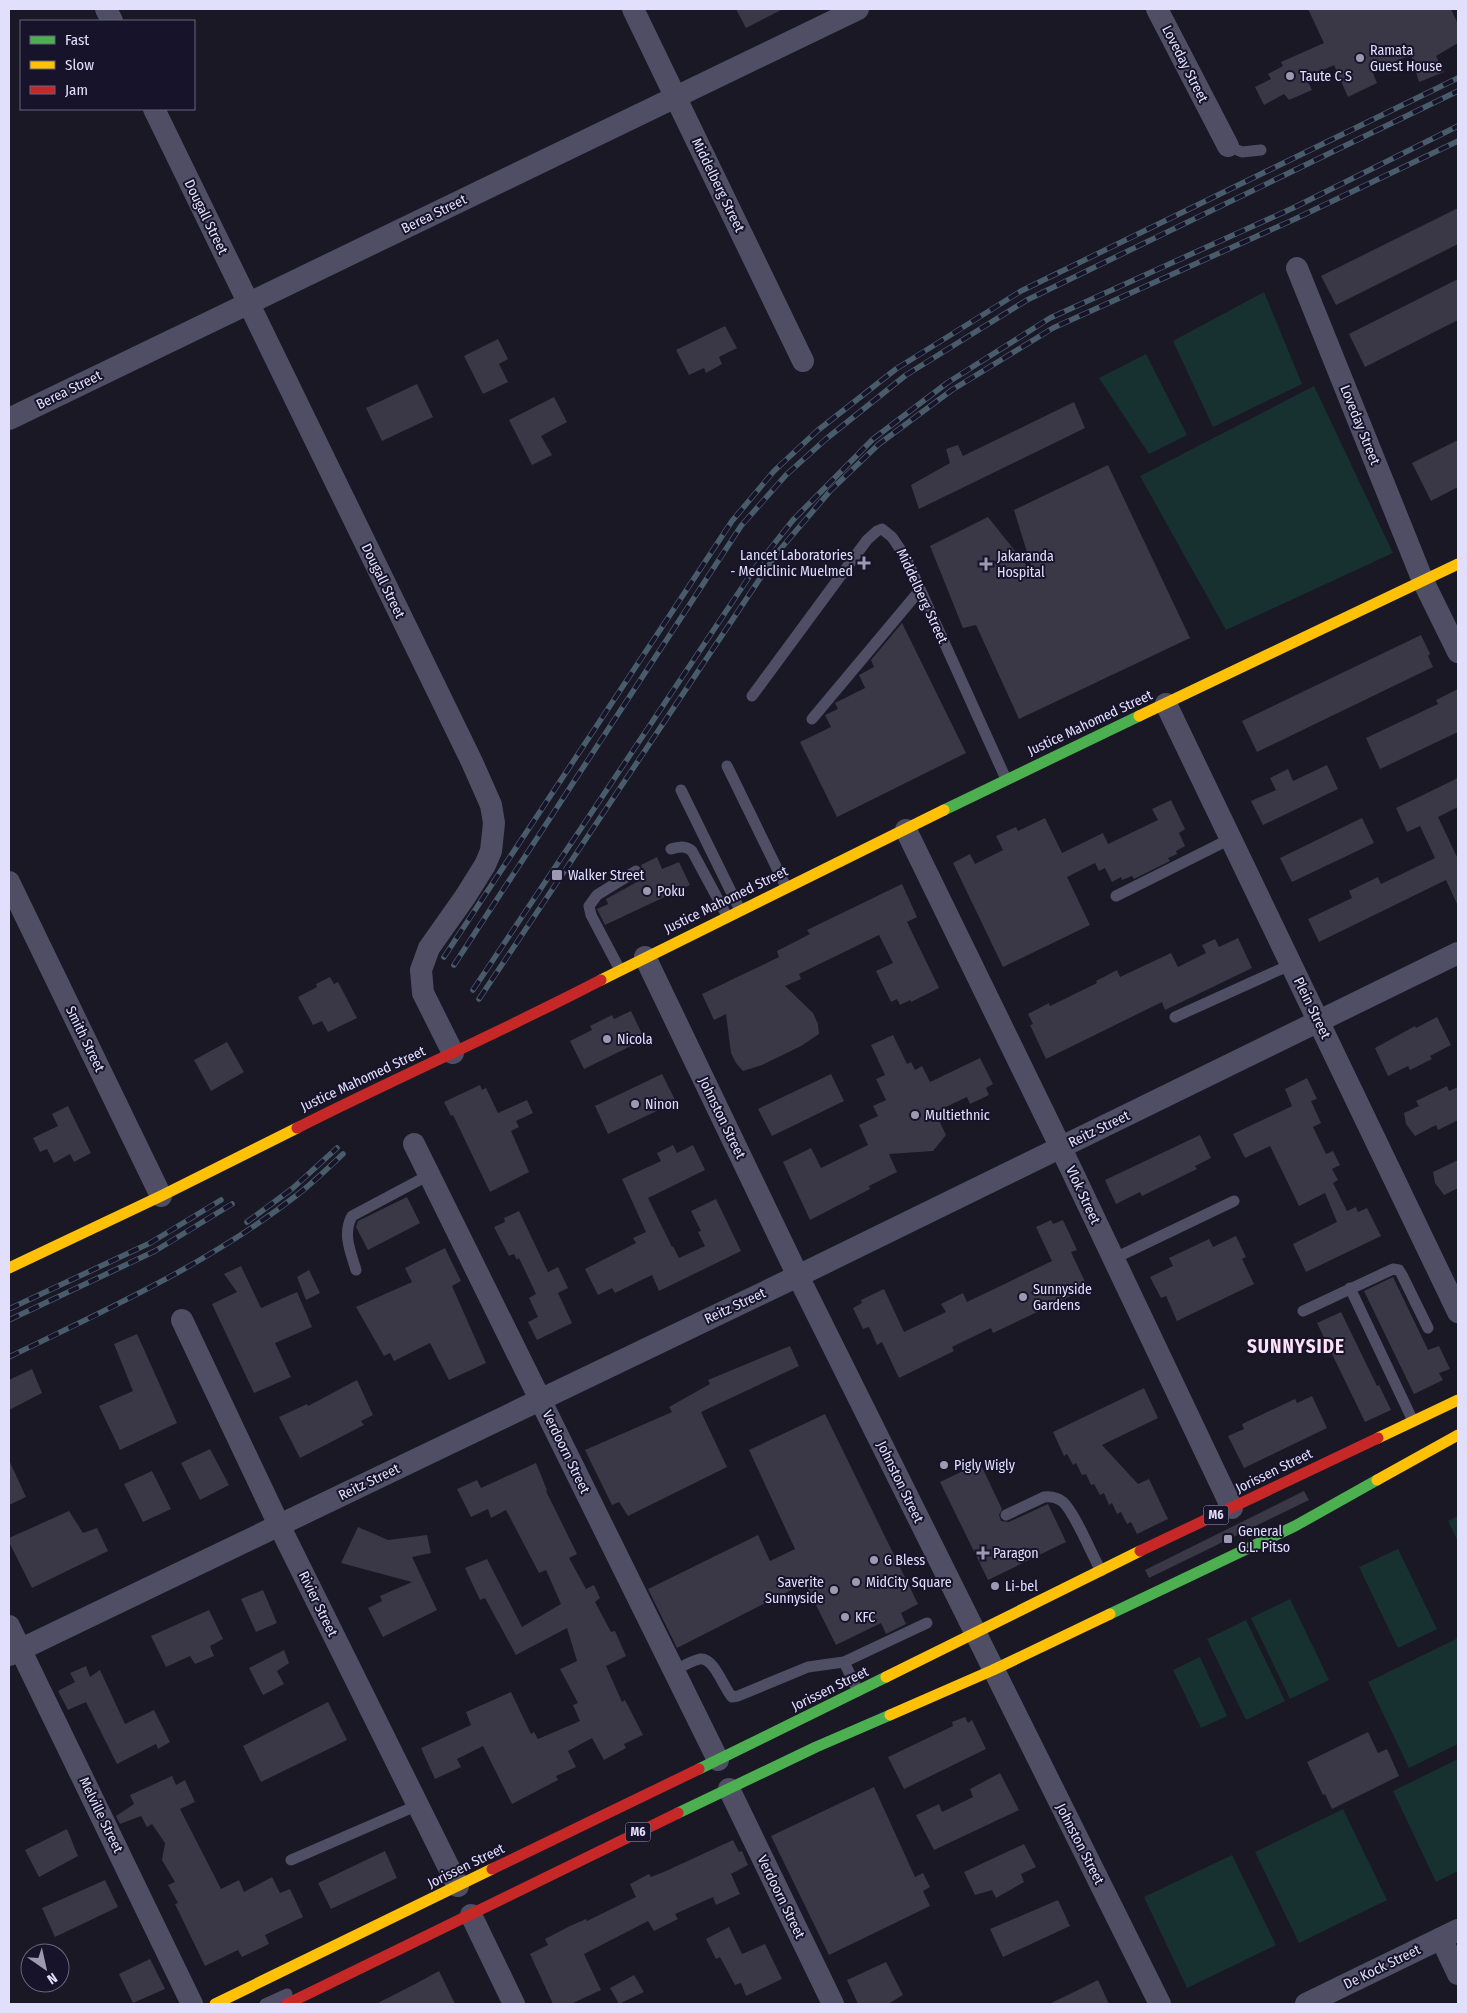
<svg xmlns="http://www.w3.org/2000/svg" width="1467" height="2013" viewBox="0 0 1467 2013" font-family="'Fira Sans Condensed',sans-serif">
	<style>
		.green { fill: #173030 }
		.building { fill: #3a3746 }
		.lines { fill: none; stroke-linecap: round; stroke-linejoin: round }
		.lane { stroke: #4f4e65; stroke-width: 11 }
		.street { stroke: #4f4e65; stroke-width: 22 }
		.fast { stroke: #4caf50; stroke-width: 11 }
		.slow { stroke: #ffc107; stroke-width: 11 }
		.jam { stroke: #c62828; stroke-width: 11 }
		.rail-casing { stroke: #495c6b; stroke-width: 5.5 }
		.rail { stroke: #17132a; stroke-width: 4; stroke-dasharray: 11; stroke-linecap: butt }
		.poi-dot { fill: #9c99b1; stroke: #17132a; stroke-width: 2 }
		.labels { text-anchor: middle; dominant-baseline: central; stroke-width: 4; stroke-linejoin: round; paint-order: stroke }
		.shield { fill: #17132a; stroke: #a5a2bd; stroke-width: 1 }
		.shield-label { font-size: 12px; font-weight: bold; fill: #e2dffc }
		.poi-label { font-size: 14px; fill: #e2dffc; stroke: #17132a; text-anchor: start }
		.street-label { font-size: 14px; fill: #e2dffc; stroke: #17132a }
		.district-label { font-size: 19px; font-weight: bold; letter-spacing: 1px; fill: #fde1f4; stroke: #17132a }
	</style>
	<rect width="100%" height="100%" fill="#1a1825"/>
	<path class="green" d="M1264 292 1302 384 1213 427 1173 341Z
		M1146 354 1187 435 1149 454 1099 378Z
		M1314 386 1393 553 1226 630 1140 476Z
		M1458 1516V1541L1448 1521Z
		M1398 1549 1437 1629 1398 1648 1359 1567Z
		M1290 1599 1329 1680 1290 1699 1251 1618Z
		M1246 1620 1285 1701 1246 1720 1207 1639Z
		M1458 1638V1744L1409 1768 1368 1682Z
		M1200 1657 1227 1716 1201 1728 1173 1670Z
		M1458 1759V1871L1436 1882 1393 1791Z
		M1343 1809 1387 1900 1299 1943 1255 1852Z
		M1232 1855 1276 1945 1187 1988 1144 1897Z"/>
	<path class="building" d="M736 9H783L746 28Z
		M1308 9H1451L1458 24V43L1436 56 1444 72 1419 82 1411 55 1372 71 1377 83 1348 97 1334 65 1306 78 1312 90 1289 100 1284 94 1264 105 1255 87 1271 79 1268 74 1283 66 1281 62 1324 43Z
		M1458 208V244L1336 305 1321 276Z
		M1458 279V320L1365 367 1349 334Z
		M725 326 737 348 719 357 722 364 706 373 704 368 689 375 676 350Z
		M498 339 508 359 499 364 508 382 483 394 464 356Z
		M417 384 433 417 382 441 366 408Z
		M554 397 567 422 541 436 552 455 532 465 509 420Z
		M1074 402 1085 428 919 509 911 485 950 463 946 449 958 445 963 456Z
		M1458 440V487L1431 501 1412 463Z
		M1108 465 1190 638 1019 719 976 625 963 628 930 546 988 517 1034 575 1014 510Z
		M902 623 966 753 837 817 800 742 831 727 825 715 838 709 835 703 865 688 859 675 874 667 871 660Z
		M1421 635 1430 654 1428 656 1433 667 1257 752 1242 721Z
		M1458 689V732L1380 769 1366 738 1438 704 1436 700Z
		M1327 765 1338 789 1263 825 1251 801 1276 790 1270 778 1288 769 1293 781Z
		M1458 778V807L1438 817 1458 859V906L1446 880 1319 942 1308 919 1352 898 1349 891 1378 877 1381 884 1435 858 1420 826 1407 832 1396 808Z
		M1171 800 1185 829 1179 833 1185 846 1176 851 1177 854 1168 858 1170 861 1134 879 1132 876 1122 880 1121 877 1112 882 1105 868 1099 871 1095 863 1067 877 1090 925 1003 967 953 863 970 854 975 864 1003 850 996 836 1016 827 1018 831 1045 818 1062 853 1103 833 1108 844 1158 820 1152 809Z
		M1362 818 1374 843 1292 882 1280 858Z
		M657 857 662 869 679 862 690 885 605 925 597 909 608 904 606 899 646 877 641 865Z
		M902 884 917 917 907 922 939 988 911 1002 910 1000 900 1005 897 999 891 1002 876 971 893 963 879 935 799 974 801 979 785 986 813 1013 818 1024 819 1034 801 1046 762 1065 743 1071 736 1063 731 1053 726 1014 714 1020 702 994 779 957 777 951 810 934 807 930Z
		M1238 938 1252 968 1165 1010 1162 1002 1046 1059 1030 1025 1033 1024 1028 1014 1049 1003 1050 1006 1097 983 1096 981 1117 970 1120 977 1171 953 1178 967 1206 953 1202 945 1215 939 1219 947Z
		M330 977 334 984 338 982 357 1018 328 1032 322 1021 313 1025 298 997 317 987 316 984Z
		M631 1011 643 1036 639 1038 641 1041 584 1069 570 1041 592 1030 590 1026 612 1015 614 1019Z
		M1437 1017 1451 1045 1430 1056 1432 1059 1410 1070 1408 1066 1388 1076 1375 1048 1415 1026 1416 1028Z
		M893 1035 907 1064 911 1062 915 1070 922 1066 930 1082 980 1058 993 1084 986 1088 989 1095 970 1104 967 1097 935 1112 946 1135 933 1151 889 1154 897 1172 869 1186 870 1189 810 1220 783 1162 811 1148 821 1168 868 1145 859 1125 878 1116 873 1106 886 1100 876 1079 885 1075 871 1045Z
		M227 1042 244 1072 211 1091 194 1060Z
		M662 1074 676 1102 608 1134 595 1106Z
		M831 1074 844 1101 772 1136 758 1109Z
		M1307 1078 1317 1099 1311 1101 1321 1123 1313 1127 1326 1154 1333 1151 1340 1165 1332 1169 1338 1180 1333 1183 1347 1211 1356 1207 1358 1212 1367 1208 1381 1236 1306 1272 1293 1244 1337 1222 1325 1193 1299 1206 1270 1146 1245 1158 1233 1134 1292 1106 1285 1089Z
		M480 1085 482 1090 486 1088 498 1113 527 1100 533 1113 516 1121 519 1127 511 1131 529 1172 490 1192 453 1115 451 1116 444 1102Z
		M1447 1086 1449 1091 1458 1087V1120L1438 1130 1436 1125 1415 1136 1406 1124 1404 1113 1419 1106 1416 1101Z
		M68 1106 91 1153 74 1162 70 1154 54 1163 47 1149 40 1152 33 1138 58 1126 52 1114Z
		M1200 1135 1211 1158 1195 1166 1197 1169 1142 1196 1140 1192 1116 1204 1105 1180Z
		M673 1145 677 1153 693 1145 705 1170 648 1198 672 1247 673 1246 679 1258 705 1246 698 1232 701 1231 691 1211 716 1199 741 1251 659 1291 652 1275 615 1293 612 1288 598 1295 585 1269 636 1243 633 1238 646 1232 622 1179 661 1161 657 1153Z
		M1458 1160V1188L1444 1195 1435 1183 1433 1172Z
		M407 1197 420 1223 368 1250 356 1227 358 1221Z
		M519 1211 548 1272 558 1267 568 1288 558 1293 572 1323 537 1340 528 1322 538 1317 529 1298 536 1294 519 1258 517 1260 514 1254 509 1256 494 1227 505 1222 504 1218Z
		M1051 1220 1053 1224 1063 1220 1077 1250 1071 1252 1088 1288 993 1333 991 1328 952 1347 954 1351 899 1378 882 1342 877 1345 869 1327 863 1329 853 1308 862 1303 861 1300 884 1289 904 1332 946 1312 941 1304 963 1293 967 1302 1052 1261 1036 1227Z
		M1236 1236 1246 1257 1242 1259 1254 1284 1177 1321 1166 1296 1161 1298 1150 1277 1173 1266 1169 1258 1209 1239 1213 1247Z
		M445 1248 461 1281 452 1286 486 1363 449 1380 430 1343 394 1361 390 1353 384 1356 356 1307 412 1282 405 1268Z
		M241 1266 261 1308 297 1292 312 1327 275 1343 291 1377 254 1393 212 1304 237 1292 224 1274Z
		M309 1270 320 1293 306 1300 297 1277Z
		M1393 1277 1428 1350 1439 1346 1450 1369 1439 1373 1443 1380 1414 1394 1364 1291Z
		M1341 1312 1377 1386 1379 1385 1391 1410 1365 1422 1317 1323Z
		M137 1334 177 1423 120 1450 99 1406 133 1391 114 1344Z
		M790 1346 799 1366 701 1412 727 1467 628 1516 619 1502 612 1505 585 1450 672 1412 669 1407 710 1384 708 1380Z
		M32 1369 42 1393 9 1410V1380Z
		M357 1380 373 1415 361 1421 364 1425 300 1458 279 1417 307 1404 308 1406Z
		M1144 1388 1158 1418 1102 1445 1138 1484 1149 1479 1168 1519 1137 1534 1131 1522 1127 1524 1121 1512 1117 1514 1112 1503 1109 1505 1104 1493 1100 1495 1094 1484 1091 1485 1086 1474 1082 1475 1076 1463 1073 1465 1067 1454 1064 1456 1053 1432Z
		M1312 1396 1327 1428 1244 1468 1228 1436 1244 1429 1242 1424 1295 1399 1297 1403Z
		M825 1414 918 1604 901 1613 906 1624 886 1634 881 1623 836 1645 805 1583 677 1648 648 1589 758 1535 770 1561 795 1549 749 1450Z
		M210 1449 229 1485 200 1500 181 1463Z
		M9 1460 26 1497 9 1505Z
		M536 1463 547 1490 546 1491 577 1554 569 1558 586 1589 594 1585 600 1598 595 1602 611 1632 615 1631 626 1656 606 1666 622 1702 625 1700 643 1735 624 1744 626 1748 604 1760 592 1738 568 1751 576 1767 556 1776 558 1780 512 1804 483 1746 457 1759 461 1767 435 1779 421 1748 471 1725 466 1712 511 1692 531 1734 534 1732 538 1739 580 1721 573 1705 578 1703 560 1669 577 1661 567 1628 516 1655 485 1598 480 1600 465 1568 487 1559 522 1627 561 1604 546 1570 539 1573 506 1510 491 1518 488 1509 471 1517 457 1489 477 1480 481 1488Z
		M980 1463 1002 1509 999 1515 1001 1521 1009 1522 1048 1504 1066 1542 988 1580 940 1482Z
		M152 1471 171 1509 143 1522 124 1484Z
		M1304 1491 1309 1500 1149 1578 1145 1570Z
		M69 1511 83 1533 97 1528 108 1551 32 1588 9 1542V1538Z
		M358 1527 388 1540 427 1535 431 1553 412 1557 437 1610 383 1637 368 1608 382 1601 380 1596 412 1582 341 1563Z
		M263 1590 277 1623 256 1632 241 1599Z
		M209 1610 223 1639 210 1646 214 1656 195 1664 190 1656 166 1667 151 1636Z
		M284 1650 289 1663 277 1671 284 1684 263 1695 249 1668Z
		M86 1666 90 1677 100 1670 125 1724 154 1710 170 1742 158 1749 156 1744 117 1764 86 1702 68 1710 58 1691 75 1682 70 1673Z
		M328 1702 347 1740 261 1782 243 1746Z
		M965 1717 968 1723 972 1720 986 1749 904 1789 888 1757 953 1726 952 1722Z
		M1368 1732 1378 1753 1387 1749 1399 1776 1332 1809 1325 1794 1323 1795 1307 1762Z
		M1000 1773 1019 1810 934 1850 916 1815 939 1804 942 1812 973 1797 970 1789Z
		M172 1776 176 1785 185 1780 195 1802 180 1809 221 1889 239 1880 244 1892 272 1877 280 1893 290 1889 303 1917 265 1935 269 1944 242 1957 238 1950 205 1966 175 1904 178 1903 168 1885 175 1882 162 1860 165 1843 152 1824 147 1827 141 1816 120 1824 116 1816 134 1804 130 1795Z
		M874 1787 915 1877 923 1873 930 1887 923 1891 930 1906 829 1955 771 1836Z
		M67 1829 78 1856 39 1877 25 1850Z
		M733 1840 739 1852 742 1851 748 1865 731 1874 740 1894 716 1905 713 1897 675 1914 678 1919 654 1931 648 1921 584 1954 601 1990 571 2004H553L530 1954 548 1945 545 1939 570 1926 586 1919 587 1921 636 1897 630 1884 649 1874 651 1877 666 1871Z
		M1024 1844 1036 1867 1021 1874 1024 1882 996 1898 992 1890 975 1895 964 1872Z
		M385 1851 397 1878 331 1909 318 1883Z
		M105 1880 118 1907 55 1937 42 1908Z
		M1058 1900 1070 1926 1003 1957 990 1929Z
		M729 1927 742 1954 765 1944 782 1979 746 1996 741 1983 735 1985 720 1957 716 1959 706 1939Z
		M150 1959 165 1989 133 2003 119 1974Z
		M886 1962 903 1995 888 2004H858L847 1980Z
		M439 1971 455 2004H376L417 1983Z
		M634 1975 644 1992 619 2004 610 1988Z
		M1098 1980 1109 2004H1049L1074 1992Z"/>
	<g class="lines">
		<path class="lane" d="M1228 146 1242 152 1261 150
			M752 696 867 540 877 531 882 529 892 537 906 558 1006 779
			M812 719 920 590
			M727 766 786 887
			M681 790 740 910
			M671 849C679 847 685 845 692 851L727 916
			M1116 896 1230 839
			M620 970 591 915 589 906 597 895 636 871
			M1175 1017 1290 965
			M1113 1259 1234 1201
			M356 1270C351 1253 342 1234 352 1216L429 1175
			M1350 1288 1413 1421
			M1303 1311 1393 1269 1399 1270 1402 1275 1428 1328
			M1006 1515 1044 1497C1051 1496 1058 1498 1063 1502 1075 1513 1092 1555 1101 1571
			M844 1662 858 1691
			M674 1671C681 1667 691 1661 700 1659 714 1657 723 1687 732 1697L738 1696 808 1667 844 1662 927 1623
			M291 1860 418 1805
			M265 2004 287 1994"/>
		<path class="street" d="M106 9 112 21
			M633 9 803 361
			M1157 9 1228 146
			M154 109 472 762 491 805 494 823 491 851 485 865 465 897 429 948 421 970 423 993 453 1053
			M1297 268 1423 581 1458 652
			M9 419 858 9
			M1166 704 1458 1312
			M906 830 1061 1148 1232 1508
			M9 882 161 1196
			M645 957 798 1276 1160 2004
			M414 1144 718 1760
			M182 1320 279 1525 458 1886
			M9 1626 192 2004
			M9 1655 798 1276 1458 953
			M729 1789 833 2004
			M471 1915 514 2004
			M1441 1938 1458 1974
			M1306 2004 1458 1930"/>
		<path class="fast" d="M944 810 1139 716
			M1110 1614 1295 1526 1377 1480
			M699 1769 886 1677
			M678 1813 816 1747 890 1715"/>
		<path class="slow" d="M1139 716 1458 564
			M601 980 944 810
			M9 1268 161 1196 297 1128
			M1378 1438 1458 1400
			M1377 1480 1458 1435
			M886 1677 1140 1551
			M890 1715 993 1670 1110 1614
			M215 2004 492 1869"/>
		<path class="jam" d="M297 1128C398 1077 501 1032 601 980
			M1140 1551 1378 1438
			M492 1869 699 1769
			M287 2004 678 1813"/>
		<defs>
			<path id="rail" d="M444 957 732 521 774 471 817 431 896 369 1021 291 1458 78
				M454 965 741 526 786 475 826 439 906 375 1027 300 1458 91
				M473 990 755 568 793 520 873 439 947 383 1050 318 1293 208 1458 126
				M479 999 777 553 831 490 879 444 952 390 1053 328 1295 219 1458 141
				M247 1222 293 1188 337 1148
				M9 1309 150 1243 221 1200
				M9 1320 155 1251 232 1204
				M9 1357C108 1309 210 1263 297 1195 313 1183 328 1168 343 1154"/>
		</defs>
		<use href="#rail" class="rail-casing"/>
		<use href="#rail" class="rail"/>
	</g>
	<g class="poi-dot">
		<circle cx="1360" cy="58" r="5"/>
		<circle cx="1290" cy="76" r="5"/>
		<path d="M861.5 555.5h5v5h5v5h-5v5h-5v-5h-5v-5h5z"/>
		<path d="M983.5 556.5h5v5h5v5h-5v5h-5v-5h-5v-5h5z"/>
		<rect x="551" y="869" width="12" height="12" rx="2.5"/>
		<circle cx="647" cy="891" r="5"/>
		<circle cx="607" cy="1039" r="5"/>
		<circle cx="635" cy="1104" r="5"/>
		<circle cx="915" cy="1115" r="5"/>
		<circle cx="1023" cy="1297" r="5"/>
		<circle cx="944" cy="1465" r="5"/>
		<rect x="1223" y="1534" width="10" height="10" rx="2.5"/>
		<path d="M980.5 1545.5h5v5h5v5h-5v5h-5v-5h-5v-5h5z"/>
		<circle cx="874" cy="1560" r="5"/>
		<circle cx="856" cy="1582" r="5"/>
		<circle cx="995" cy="1586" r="5"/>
		<circle cx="834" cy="1590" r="5"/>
		<circle cx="845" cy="1617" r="5"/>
	</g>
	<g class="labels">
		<g class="shield">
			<rect x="1203.5" y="1505.5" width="25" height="19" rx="4"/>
			<rect x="625.5" y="1822.5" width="25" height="19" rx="4"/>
		</g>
		<g class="shield-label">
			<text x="1216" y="1515">M6</text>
			<text x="638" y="1832">M6</text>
		</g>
		<g class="poi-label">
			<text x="1370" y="50">Ramata<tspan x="1370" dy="16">Guest House</tspan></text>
			<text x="1300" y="76">Taute C S</text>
			<text x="853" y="555" text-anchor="end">Lancet Laboratories<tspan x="853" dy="16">- Mediclinic Muelmed</tspan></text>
			<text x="997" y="556">Jakaranda<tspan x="997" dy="16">Hospital</tspan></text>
			<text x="568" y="875">Walker Street</text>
			<text x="657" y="891">Poku</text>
			<text x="617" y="1039">Nicola</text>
			<text x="645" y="1104">Ninon</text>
			<text x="925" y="1115">Multiethnic</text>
			<text x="1033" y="1289">Sunnyside<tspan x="1033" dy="16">Gardens</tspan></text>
			<text x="954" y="1465">Pigly Wigly</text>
			<text x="1238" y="1531">General<tspan x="1238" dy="16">G.L. Pitso</tspan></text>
			<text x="993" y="1553">Paragon</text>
			<text x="884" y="1560">G Bless</text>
			<text x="824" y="1582" text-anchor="end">Saverite<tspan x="824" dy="16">Sunnyside</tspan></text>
			<text x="866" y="1582">MidCity Square</text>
			<text x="1005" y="1586">Li-bel</text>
			<text x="855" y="1617">KFC</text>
		</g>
		<g class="street-label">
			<text transform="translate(1185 64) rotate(63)">Loveday Street</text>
			<text transform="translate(718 185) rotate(64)">Middelberg Street</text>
			<text transform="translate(434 214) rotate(-26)">Berea Street</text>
			<text transform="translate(206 217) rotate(64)">Dougall Street</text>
			<text transform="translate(69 390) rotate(-26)">Berea Street</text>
			<text transform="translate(1360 425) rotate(68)">Loveday Street</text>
			<text transform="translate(383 581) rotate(64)">Dougall Street</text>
			<text transform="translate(922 596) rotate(65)">Middelberg Street</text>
			<text transform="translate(1090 723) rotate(-25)">Justice Mahomed Street</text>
			<text transform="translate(726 900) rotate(-26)">Justice Mahomed Street</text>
			<text transform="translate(1312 1008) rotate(64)">Plein Street</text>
			<text transform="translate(85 1039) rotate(64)">Smith Street</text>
			<text transform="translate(363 1079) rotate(-25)">Justice Mahomed Street</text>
			<text transform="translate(722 1118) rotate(64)">Johnston Street</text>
			<text transform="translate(1099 1129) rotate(-26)">Reitz Street</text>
			<text transform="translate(1083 1195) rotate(65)">Vlok Street</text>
			<text transform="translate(735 1306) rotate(-25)">Reitz Street</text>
			<text transform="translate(566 1452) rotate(64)">Verdoorn Street</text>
			<text transform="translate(1274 1471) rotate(-26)">Jorissen Street</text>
			<text transform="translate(369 1482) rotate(-26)">Reitz Street</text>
			<text transform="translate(900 1482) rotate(64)">Johnston Street</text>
			<text transform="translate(318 1604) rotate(64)">Rivier Street</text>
			<text transform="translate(830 1689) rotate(-26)">Jorissen Street</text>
			<text transform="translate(101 1815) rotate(64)">Melville Street</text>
			<text transform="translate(1080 1844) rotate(63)">Johnston Street</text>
			<text transform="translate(466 1866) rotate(-26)">Jorissen Street</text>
			<text transform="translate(781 1897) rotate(64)">Verdoorn Street</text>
			<text transform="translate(1382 1967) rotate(-26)">De Kock Street</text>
		</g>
		<g class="district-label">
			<text x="1296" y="1346">SUNNYSIDE</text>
		</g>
	</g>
	<rect width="1467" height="2013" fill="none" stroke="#e2dffc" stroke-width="20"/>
	<rect x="20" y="20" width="175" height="90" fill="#17132a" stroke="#68657e"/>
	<rect x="30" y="36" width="25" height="8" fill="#4caf50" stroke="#68657e"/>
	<text x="65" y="45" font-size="15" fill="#e2dffc">Fast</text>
	<rect x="30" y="61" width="25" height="8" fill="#ffc107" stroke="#68657e"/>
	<text x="65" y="70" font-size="15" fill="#e2dffc">Slow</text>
	<rect x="30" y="86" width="25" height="8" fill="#c62828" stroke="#68657e"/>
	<text x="65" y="95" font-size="15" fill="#e2dffc">Jam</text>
	<g transform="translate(45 1968) rotate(146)"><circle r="24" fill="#17132a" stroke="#68657e"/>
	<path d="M0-4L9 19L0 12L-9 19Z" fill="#9c99b1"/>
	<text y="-8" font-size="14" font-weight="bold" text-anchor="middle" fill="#e2dffc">N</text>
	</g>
</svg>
